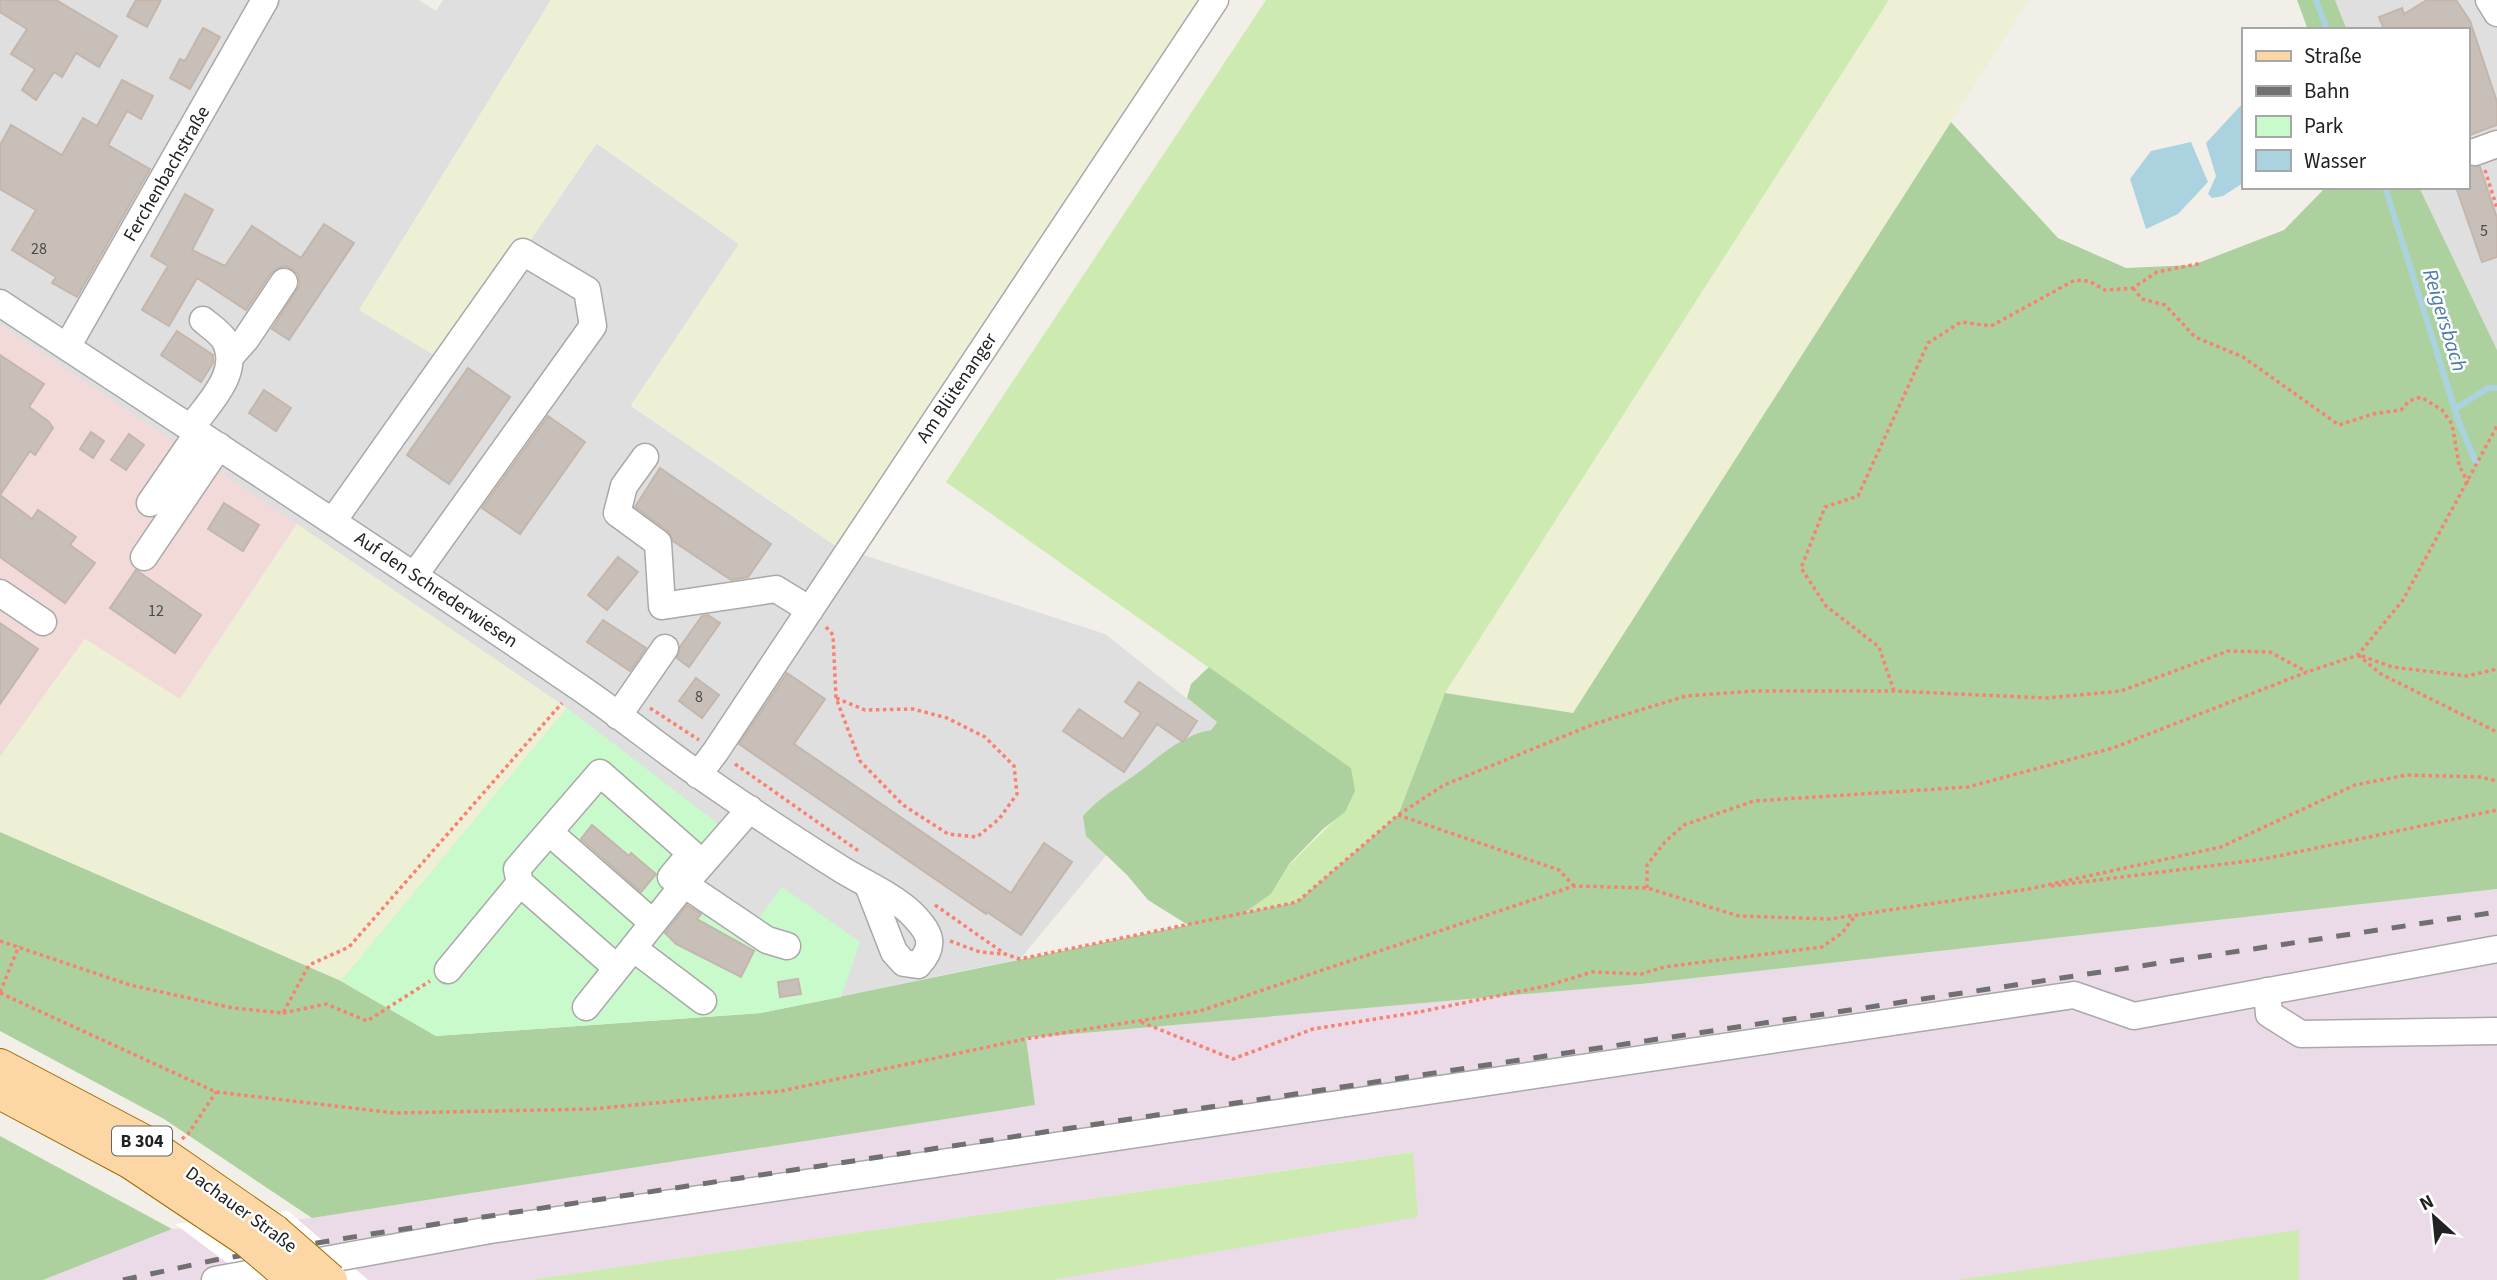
<svg xmlns="http://www.w3.org/2000/svg" width="2497" height="1280" viewBox="0 0 2497 1280" font-family="'Source Sans 3',sans-serif">
	<style>
		.residential { fill: #e0dfdf }
		.commercial { fill: #f2dad9 }
		.industrial { fill: #ebdbe8 }
		.farmland { fill: #eef0d5 }
		.grass { fill: #cdebb0 }
		.forest { fill: #add19e }
		.park { fill: #c8facc }
		.water { fill: #aad3df }
		.pier { fill: #fff }
		.lines { fill: none; stroke-linecap: round; stroke-linejoin: round }
		.stream { stroke: #aad3df; stroke-width: 6 }
		.building { fill: #c7bfb8; stroke: #c4b6ab; stroke-width: 2 }
		.minor-casing { stroke: #a9a9a9; stroke-width: 29 }
		.major-casing { stroke: #a06b00; stroke-width: 34 }
		.path { stroke: #fa8072; stroke-width: 3.5; stroke-dasharray: 3.5 3.5; stroke-linecap: butt }
		.minor { stroke: #fff; stroke-width: 26 }
		.major { stroke: #fcd6a4; stroke-width: 32 }
		.rail { stroke: #707070; stroke-width: 5; stroke-dasharray: 14 14; stroke-linecap: butt }
		.major-bridge-casing { stroke: #a06b00; stroke-width: 34; stroke-linecap: butt }
		.major-bridge { stroke: #fcd6a4; stroke-width: 32 }
		.labels { text-anchor: middle; dominant-baseline: central; stroke-width: 5; stroke-linejoin: round; paint-order: stroke }
		.number-label { font-size: 16px; fill: #4b4948 }
		.shield { fill: #fff; stroke: #646464; stroke-width: 2 }
		.shield-label { font-size: 18px; font-weight: bold; fill: #222 }
		.street-label { font-size: 19px; fill: #222; stroke: #fff }
		.water-label { font-size: 21px; font-style: italic; fill: #4a7aab; stroke: #fff }
	</style>
	<rect width="100%" height="100%" fill="#f2efe9"/>
	<path class="residential" d="M0 0H419L436 11 443 0H551L359 310 596 143 739 244 631 406 836 546 1105 634 1217 722 1020 959 761 1013 341 981 566 708 0 325Z
		M2335 0H2497V350L2495 351 2419 187H2467V30H2347Z"/>
	<path class="commercial" d="M0 325 297 524 180 700 85 639 0 757Z"/>
	<path class="industrial" d="M2497 889V1280H909L1416 1194 1412 1152 529 1280H43L172 1229 312 1218 1034 1105 1025 1038 1641 984Z"/>
	<path class="farmland" d="M551 0H1198L836 546 631 405 739 244 597 143 447 363 359 310Z
		M1889 0H2029L1573 713 1445 693Z
		M297 524 567 708 341 981 0 832V757L85 639 180 699Z"/>
	<path class="grass" d="M1266 0H1889L1445 693 1398 815 1297 902 1242 914 1271 894 1290 864 1338 817 1351 768 946 482Z
		M1413 1152 1418 1217 1052 1280H529Z
		M2299 1230V1280H1957Z"/>
	<path class="forest" d="M2297 0H2335L2347 30H2308Z
		M1951 122 2058 238 2126 268 2193 265 2284 230 2326 187H2419L2497 350V889L1641 984 1026 1038 1035 1105 312 1218 164 1119 0 1031V832L341 981 436 1036 761 1013 1188 925 1148 900 1127 875 1086 836 1083 816C1098 799 1116 788 1135 775 1158 758 1181 735 1211 730L1217 722 1187 698 1191 684 1209 667 1351 768 1355 791 1345 812 1323 829 1290 863 1271 894 1244 913 1297 902 1398 815 1445 693 1573 713Z
		M0 1136 172 1229 43 1280H0Z"/>
	<path class="park" d="M567 708 725 829 684 876 754 925 782 887 860 942 841 997 761 1013 436 1036 341 981Z"/>
	<path class="water" d="M2243 103V183L2223 196 2212 198 2208 194 2216 176 2206 143Z
		M2191 142 2208 182 2178 214 2146 229 2130 179 2151 151Z"/>
	<path class="pier" d="M288 1211 368 1280H250L175 1224Z"/>
	<g class="lines">
		<path class="stream" d="M2316 0 2327 30
			M2385 187 2459 423 2476 462
			M2455 409 2488 388H2497"/>
	</g>
	<path class="building" d="M0 0H56L117 36 99 67 76 53 62 77 54 72 36 100 22 90 35 69 11 54 27 29 0 12Z
		M136 0H161L147 27 127 16Z
		M2427 0H2456L2470 21 2497 102V125L2467 136V30H2378L2383 27 2379 17 2402 8 2404 14Z
		M203 28 220 37 190 89 170 78 180 59 185 61Z
		M122 80 153 96 141 119 127 111 108 145 150 169 77 297 52 283 56 277 12 250 36 210 0 189V145L11 125 62 155 83 118 97 126Z
		M2467 165 2480 167 2497 218V257L2482 262 2456 187H2467Z
		M185 194 213 210 192 250 225 266 252 226 301 258 324 224 354 243 289 340 272 329 300 284 298 274 292 269 286 266 278 268 271 273 246 310 197 278 169 326 142 310 168 266 151 256Z
		M177 331 213 355V363L201 382 161 355Z
		M0 355 44 384 29 407 49 422 53 428 35 455 30 451 0 495Z
		M468 368 510 397 449 484 407 455Z
		M264 390 291 408 276 431 249 413Z
		M548 416 585 442 520 534 482 508Z
		M91 432 104 441 93 458 80 449Z
		M129 434 144 445 126 470 111 460Z
		M660 468 771 544 748 577 731 580 673 541 668 531 635 507Z
		M0 495 32 519 38 510 76 537 70 545 95 563 65 603 0 557Z
		M224 503 259 525 243 551 208 529Z
		M618 557 638 572 607 610 588 595Z
		M136 570 201 615 175 653 110 608Z
		M708 615 720 623 689 667 677 658 680 647 702 616Z
		M603 620 646 648 630 671 587 642Z
		M0 623 38 649 0 704Z
		M787 673 825 699 794 744 1011 893 1044 843 1072 862 1021 935 987 912 986 914 739 744Z
		M696 678 719 695 702 718 679 701Z
		M1139 682 1197 721 1183 742 1157 724 1124 772 1063 731 1079 709 1123 739 1141 713 1125 702Z
		M592 825 629 856 631 853 656 874 641 892 581 839Z
		M687 905 701 914 697 919 754 951 741 977 676 944 665 933Z
		M798 979 801 994 780 997 778 982Z"/>
	<g class="lines">
		<defs>
			<path id="minor" d="M2489 0 2497 13
				M2475 152 2497 144
				M0 303C191 429 384 553 573 683 615 711 654 743 695 772 743 806 792 838 841 869 862 882 893 896 910 912 929 931 938 944 918 965L904 963 894 952 868 885
				M67 347 265 0
				M231 356 246 339 284 282
				M191 428C208 403 243 372 224 339 219 332 210 326 203 320
				M645 457 624 486 617 513 658 543 662 606 776 589 810 610
				M150 503 198 433
				M333 521 523 252 587 290 593 326 414 576
				M144 557 219 446
				M0 593 43 622
				M618 716 665 648
				M698 775 716 751 1215 0
				M549 832 600 773 691 853 671 877
				M684 884 767 940 787 946
				M633 948 703 1001
				M617 968 520 883 517 869 549 832 653 923
				M448 970 520 883
				M2267 991 2269 1014 2301 1034 2497 1031
				M586 1007 681 888 750 809
				M215 1280 490 1230 2074 995 2134 1016 2497 949"/>
			<path id="major" d="M0 1065 148 1143 275 1231
				M0 1093 131 1163 246 1240"/>
		</defs>
		<use href="#minor" class="minor-casing"/>
		<use href="#major" class="major-casing"/>
		<path class="path" d="M2485 170 2497 208
			M2133 288 2142 299 2165 305 2195 337 2243 357 2339 425 2373 414 2401 410 2409 401 2421 397 2442 410 2452 424 2459 465 2468 483
			M826 627 833 635 836 698 860 761 903 805 948 834 977 837 999 819 1017 794 1014 766 985 737 947 718 913 709 865 710 836 698
			M2358 655 2381 674 2497 732
			M2362 656 2392 667 2467 676 2497 669
			M1894 691 1879 647 1826 606 1801 568 1825 507 1858 496 1928 343 1961 322 1991 326 2075 280 2089 281 2105 290 2133 288 2157 272 2202 263
			M650 708 699 740
			M735 764 860 852
			M1398 815 1559 870 1574 886
			M2051 886 2264 859 2497 810
			M1647 888V865L1665 842 1684 825 1754 801 1968 787 2113 748 2307 672 2358 655 2403 600 2497 426
			M935 905 1005 954 1020 959 1297 902 1398 815 1444 785 1594 724 1686 696 1756 691H1894L2046 698 2121 691 2228 651 2270 652 2307 672
			M0 941 130 985 233 1008 283 1013 309 965 349 947 562 703
			M950 941 980 952 1003 954
			M0 992 19 946
			M0 993 216 1092 395 1113 592 1109 781 1091 1025 1039 1200 1011 1574 886 1647 888 1739 916 1830 919 2029 889 2221 847 2355 785 2407 775 2480 777 2497 781
			M283 1013 326 1004 367 1021 430 981
			M1141 1022 1233 1059 1313 1029 1419 1012 1546 986 1592 972 1641 974 1664 967 1822 947 1842 933 1855 916
			M182 1139 188 1134 216 1092"/>
		<use href="#minor" class="minor"/>
		<use href="#major" class="major"/>
		<path class="rail" d="M123 1280 215 1260 371 1234 2497 912"/>
		<defs>
			<path id="major-bridge" d="M275 1231 331 1280
				M246 1240 293 1280"/>
		</defs>
		<use href="#major-bridge" class="major-bridge-casing"/>
		<use href="#major-bridge" class="major-bridge"/>
	</g>
	<g class="labels">
		<g class="number-label">
			<text x="2484" y="231">5</text>
			<text x="39" y="249">28</text>
			<text x="156" y="611">12</text>
			<text x="699" y="697">8</text>
		</g>
		<rect class="shield" x="112" y="1126.5" width="60" height="29" rx="5"/>
		<g class="shield-label">
			<text x="142" y="1141">B 304</text>
		</g>
		<g class="street-label">
			<text transform="translate(167 174) rotate(-60)">Ferchenbachstraße</text>
			<text transform="translate(957 388) rotate(-56)">Am Blütenanger</text>
			<text transform="translate(436 590) rotate(34)">Auf den Schrederwiesen</text>
			<text transform="translate(241 1210) rotate(36)">Dachauer Straße</text>
		</g>
		<g class="water-label">
			<text transform="translate(2445 320) rotate(73)">Reigersbach</text>
		</g>
	</g>
	<rect x="2242" y="28" width="228" height="161" fill="#ffffff" stroke="#a7a7a7" stroke-width="2"/>
	<rect x="2256" y="51" width="35" height="10" fill="#fcd6a4" stroke="#a7a7a7" stroke-width="2"/>
	<text x="2304" y="63" font-size="21" fill="#222222">Straße</text>
	<rect x="2256" y="86" width="35" height="10" fill="#707070" stroke="#a7a7a7" stroke-width="2"/>
	<text x="2304" y="98" font-size="21" fill="#222222">Bahn</text>
	<rect x="2256" y="116" width="35" height="21" fill="#c8facc" stroke="#a7a7a7" stroke-width="2"/>
	<text x="2304" y="133" font-size="21" fill="#222222">Park</text>
	<rect x="2256" y="150" width="35" height="21" fill="#aad3df" stroke="#a7a7a7" stroke-width="2"/>
	<text x="2304" y="168" font-size="21" fill="#222222">Wasser</text>
	<g transform="translate(2434 1217) rotate(333)" stroke="#ffffff" stroke-width="5" paint-order="stroke">
	<path d="M0-5L12 26L0 18L-12 26Z" fill="#222222"/>
	<text y="-10" font-size="19" font-weight="bold" text-anchor="middle" fill="#222222">N</text>
	</g>
</svg>
